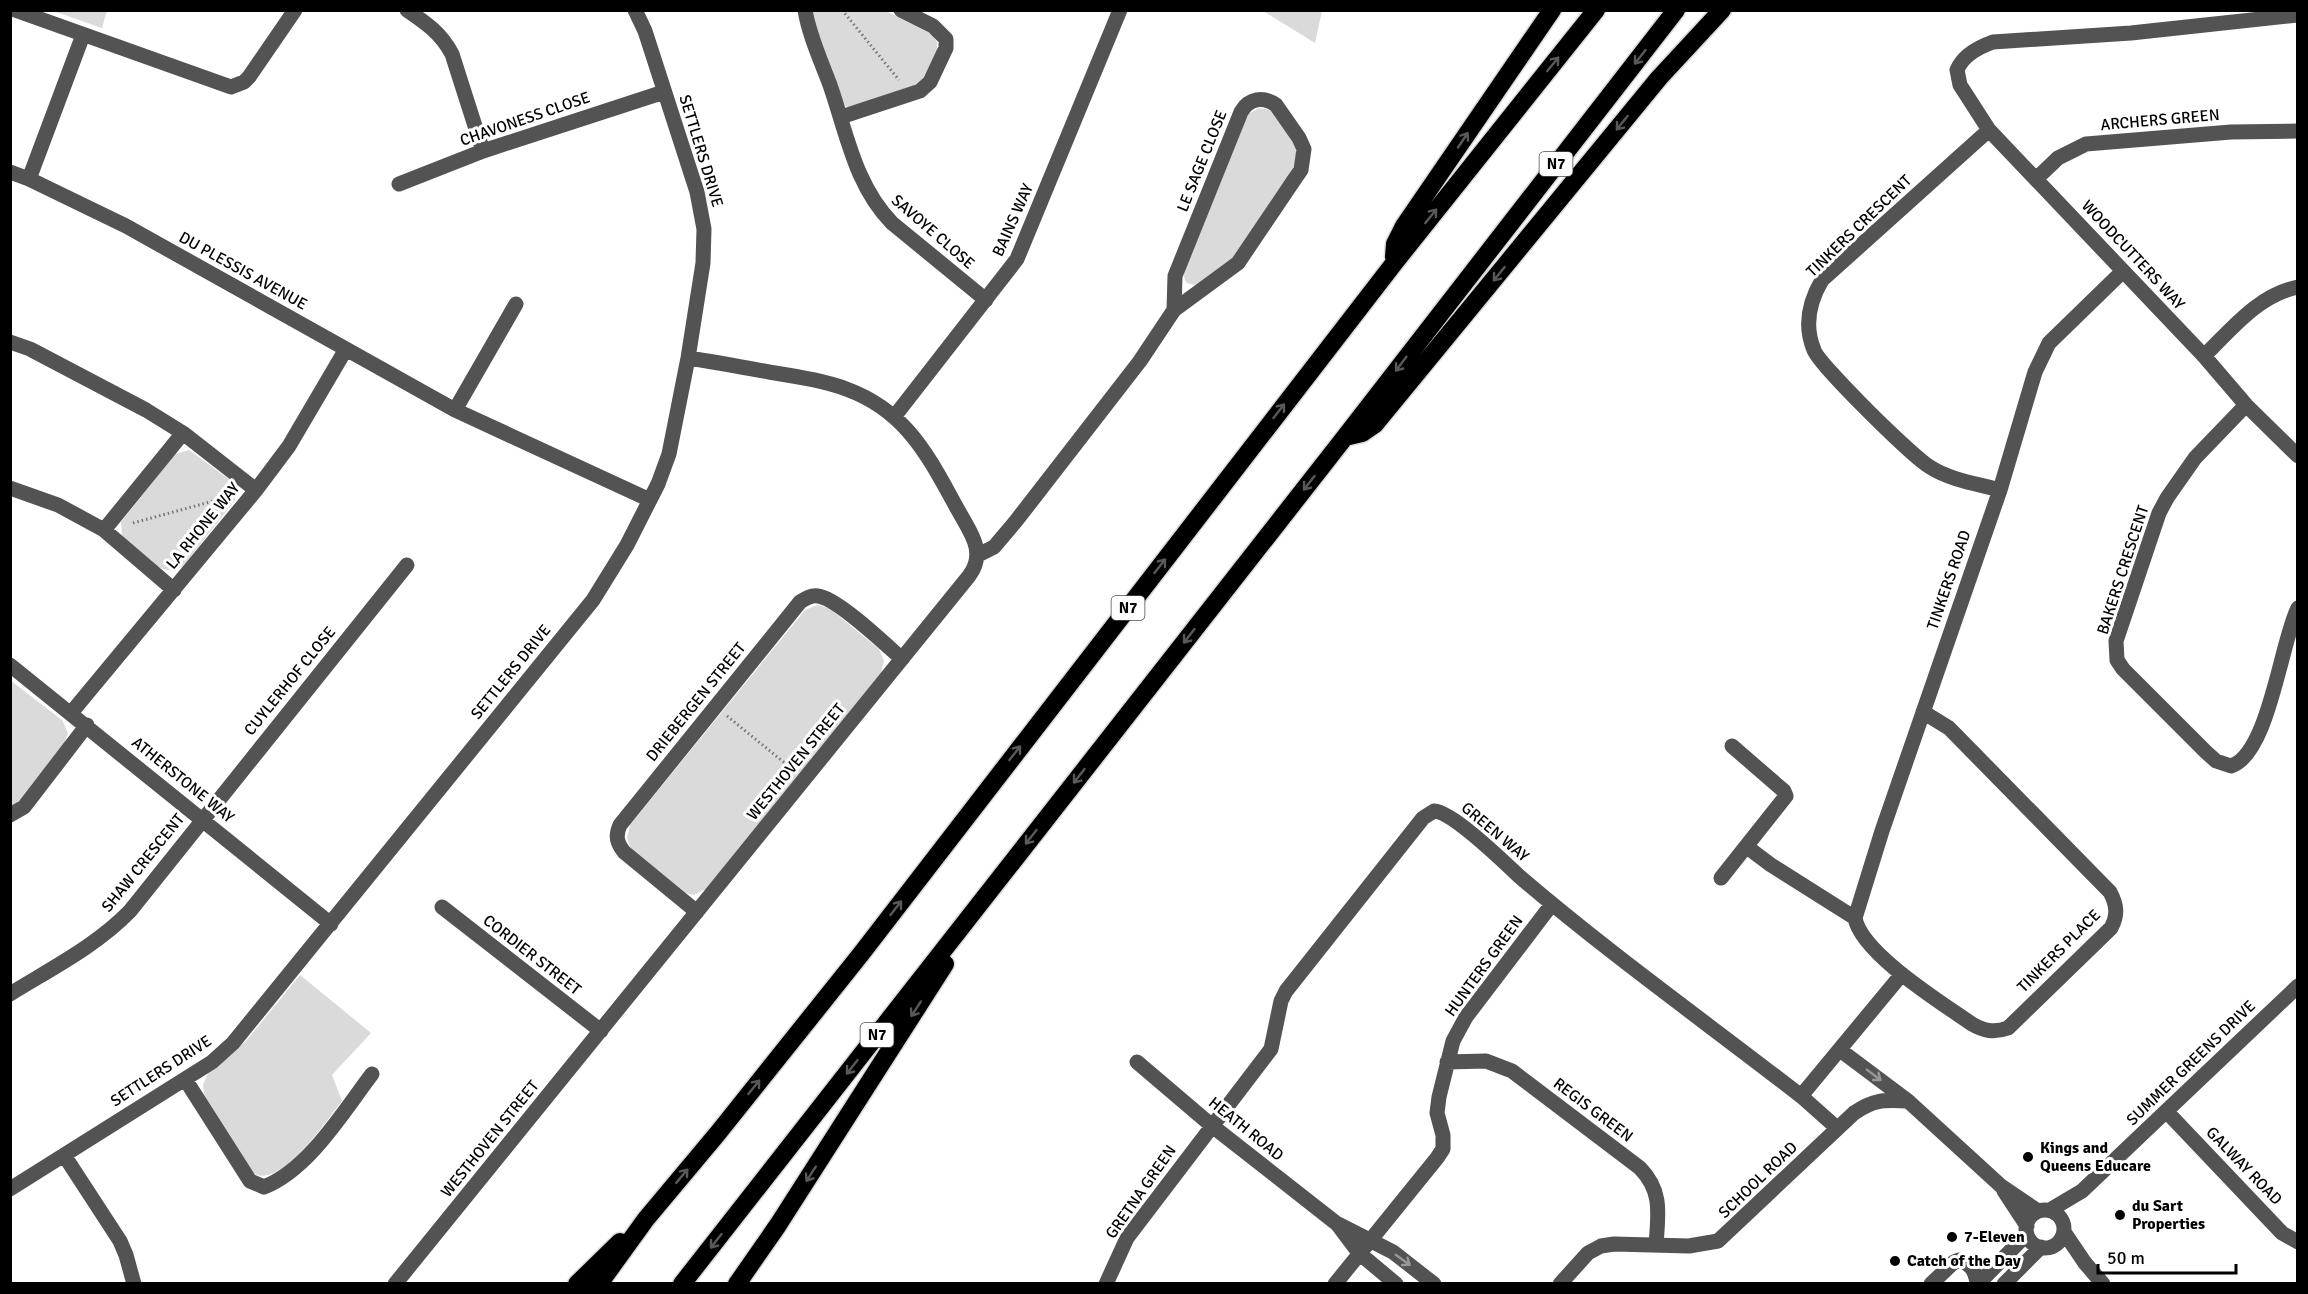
<svg xmlns="http://www.w3.org/2000/svg" width="2308" height="1294" viewBox="0 0 2308 1294" font-family="Signika,sans-serif">
	<style>
		.green { fill: #dadada }
		.lines { fill: none; stroke-linecap: round; stroke-linejoin: round }
		.highway-casing { stroke: #dbdbdb; stroke-width: 21 }
		.path { stroke: #757575; stroke-width: 3; stroke-dasharray: 1.5 3; stroke-linecap: butt }
		.minor { stroke: #535353; stroke-width: 15 }
		.highway { stroke: #000; stroke-width: 18 }
		.oneway { stroke: #595959 }
		.oneway2 { stroke: #989898 }
		.poi-dot { fill: #000; stroke: #fff; stroke-width: 2 }
		.labels { text-anchor: middle; dominant-baseline: central; stroke-width: 6; stroke-linejoin: round; paint-order: stroke }
		.shield { fill: #fff; stroke: #4c4c4c; stroke-width: 1.5 }
		.shield-label { font-size: 15px; font-weight: bold; fill: #000 }
		.street-label { font-size: 16px; fill: #000; stroke: #fff }
		.poi-label { font-size: 16px; font-weight: bold; fill: #000; stroke: #fff; text-anchor: start }
	</style>
	<rect width="100%" height="100%" fill="#fff"/>
	<path class="green" d="M53 11 107 10V11L102 28Z
		M811 11H886L932 34 937 42V51L921 83 849 108 841 103Z
		M1262 11H1322L1315 43 1263 11Z
		M1259 108 1270 110 1275 114 1298 149 1297 163 1234 257 1195 285 1187 283 1185 280 1183 272 1245 120 1248 114Z
		M189 450 230 480 235 489V500L184 565C163 582 142 553 126 540L122 535 121 522 175 454Z
		M817 605 829 608 879 649 884 661 881 673 706 889 694 895 686 893 631 849 627 838 630 825 805 610Z
		M10 680 62 720 68 733 63 747 15 807 10 809Z
		M300 975 371 1033 332 1075 342 1101C328 1119 278 1193 252 1172L205 1099 203 1085 208 1073 246 1041Z"/>
	<g class="lines">
		<defs>
			<path id="highway" d="M1394 257 1395 244 1404 226 1552 10
				M1345 437 1362 433 1375 424 1659 78 1722 10
				M577 1284 620 1242
				M599 1284 646 1219 718 1133 861 954 1395 262 1596 10
				M682 1284 1345 437 1676 10
				M737 1284 778 1225 945 964"/>
		</defs>
		<use href="#highway" class="highway-casing"/>
		<path class="path" d="M842 10 899 80
			M133 523 228 497
			M727 716 792 769"/>
		<path class="minor" d="M15 10 231 87 244 82 249 77 295 10
			M407 10C426 23 441 33 452 54L483 151
			M805 10C809 35 821 61 830 85 847 134 855 185 892 223L986 300
			M2298 15 2131 33 1993 42C1979 47 1963 55 1957 70L1960 85 1989 130 2204 356 2246 405 2298 456
			M841 117 920 91 930 82 946 48V39L933 26 901 10
			M1989 130 1822 280C1809 302 1804 326 1814 350 1819 365 1914 458 1930 467 1950 480 1978 484 2000 490
			M10 172 29 179 126 226 455 410 650 500
			M29 179 83 35
			M2036 179 2058 158 2086 144 2231 132 2298 131
			M399 184 483 151 664 92
			M10 342 30 349 146 410 183 433 256 490
			M2204 356C2231 330 2258 295 2298 287
			M2246 405 2195 458 2167 498 2159 513 2116 641 2117 660 2123 669 2206 752 2216 761 2231 766C2269 754 2281 641 2298 608
			M455 410 516 304
			M894 417 1017 259 1120 10
			M10 488 58 505 104 530 174 590
			M104 530 183 433
			M978 555 994 547 1016 521 1140 361 1174 310 1238 263 1294 180 1301 170 1304 149 1299 138 1276 105C1263 96 1249 98 1241 112L1175 276 1174 310
			M10 665 331 924
			M1923 712 1949 728 2110 892C2117 905 2118 915 2111 928L2008 1028C1994 1033 1984 1031 1972 1024 1942 1003 1861 953 1855 918L1882 831 2000 490 2035 372 2049 343 2122 272
			M71 713 256 490 289 446 346 349
			M10 815 24 807 87 725
			M1747 847 1771 865 1855 918
			M1721 878 1786 796 1784 791 1732 746
			M442 907 601 1031
			M697 912 624 852C617 843 615 836 620 825L800 602C806 598 811 595 818 596 837 598 885 644 902 659
			M10 994C52 968 96 946 130 911L407 565
			M1840 1050 1908 1101 2001 1186 2038 1211
			M1137 1062 1211 1125 1336 1223 1393 1252 1434 1284
			M1447 1062 1486 1061 1512 1071 1640 1168C1663 1192 1658 1214 1656 1245
			M185 1079 250 1181 264 1187C309 1169 343 1112 372 1074
			M1801 1096 1902 974
			M2167 1112 2282 1233 2298 1242
			M64 1155 120 1241 126 1255 134 1284
			M10 1189 212 1062 233 1043 593 600 627 545 658 484 669 454 688 358 703 263 704 229 697 192 645 31 635 10
			M2004 1191 2027 1226
			M2050 1210 2082 1191 2298 986
			M2026 1229a19 19 0 1 1 38 0a19 19 0 1 1-38 0Z
			M1338 1225 1359 1253 1396 1284
			M2064 1232 2085 1263 2103 1284
			M395 1284 969 576C987 552 970 532 958 510 943 483 929 455 909 432 870 387 824 381 769 372 742 367 715 362 688 358
			M1106 1284 1127 1238 1271 1049 1281 1001 1286 991 1423 818 1434 811C1453 812 1504 862 1520 877 1610 954 1707 1023 1801 1096L1837 1128
			M1335 1284 1437 1158 1443 1149V1135L1437 1113 1439 1097 1453 1041 1466 1017 1552 904
			M1560 1284 1588 1253 1601 1246 1614 1244 1689 1246 1718 1241 1854 1113C1874 1099 1884 1100 1908 1101
			M1931 1284 1954 1262 1959 1260C1971 1263 1976 1272 1977 1284
			M1978 1284 2027 1234
			M2004 1284 2041 1247"/>
		<use href="#highway" class="highway"/>
	</g>
	<defs><path id="oneway-shaft" d="M-6 0H5M1.5-3L5.5 0L1.5 3" fill="none" stroke-width="1.6" stroke-linecap="round" stroke-linejoin="round" transform="scale(1.5)"/></defs>
	<g class="oneway">
		<use href="#oneway-shaft" transform="translate(1640 57) rotate(128)"/>
		<use href="#oneway-shaft" transform="translate(1553 64) rotate(-51)"/>
		<use href="#oneway-shaft" transform="translate(1622 123) rotate(129)"/>
		<use href="#oneway-shaft" transform="translate(1463 140) rotate(-56)"/>
		<use href="#oneway-shaft" transform="translate(1431 216) rotate(-51)"/>
		<use href="#oneway-shaft" transform="translate(1499 274) rotate(129)"/>
		<use href="#oneway-shaft" transform="translate(1401 364) rotate(127)"/>
		<use href="#oneway-shaft" transform="translate(1279 411) rotate(-52)"/>
		<use href="#oneway-shaft" transform="translate(1309 483) rotate(128)"/>
		<use href="#oneway-shaft" transform="translate(1160 566) rotate(-52)"/>
		<use href="#oneway-shaft" transform="translate(1189 636) rotate(128)"/>
		<use href="#oneway-shaft" transform="translate(1015 753) rotate(-52)"/>
		<use href="#oneway-shaft" transform="translate(1079 776) rotate(128)"/>
		<use href="#oneway-shaft" transform="translate(1031 837) rotate(128)"/>
		<use href="#oneway-shaft" transform="translate(896 908) rotate(-52)"/>
		<use href="#oneway-shaft" transform="translate(916 1009) rotate(123)"/>
		<use href="#oneway-shaft" transform="translate(852 1067) rotate(128)"/>
		<use href="#oneway-shaft" transform="translate(754 1087) rotate(-51)"/>
		<use href="#oneway-shaft" transform="translate(811 1174) rotate(123)"/>
		<use href="#oneway-shaft" transform="translate(682 1176) rotate(-50)"/>
		<use href="#oneway-shaft" transform="translate(716 1241) rotate(128)"/>
	</g>
	<g class="oneway2">
		<use href="#oneway-shaft" transform="translate(1874 1075) rotate(37)"/>
		<use href="#oneway-shaft" transform="translate(1403 1260) rotate(36)"/>
	</g>
	<g class="poi-dot">
		<circle cx="2028" cy="1157" r="6"/>
		<circle cx="2120" cy="1215" r="6"/>
		<circle cx="1952" cy="1237" r="6"/>
		<circle cx="1895" cy="1261" r="6"/>
	</g>
	<g class="labels">
		<g class="shield">
			<rect x="1539.5" y="152" width="33" height="24" rx="4.5"/>
			<rect x="1111.5" y="596" width="33" height="24" rx="4.5"/>
			<rect x="860.5" y="1023" width="33" height="24" rx="4.5"/>
		</g>
		<g class="shield-label">
			<text x="1556" y="164">N7</text>
			<text x="1128" y="608">N7</text>
			<text x="877" y="1035">N7</text>
		</g>
		<g class="street-label">
			<text transform="translate(525 119) rotate(-19)">CHAVONESS CLOSE</text>
			<text transform="translate(2160 120) rotate(-5)">ARCHERS GREEN</text>
			<text transform="translate(701 151) rotate(73)">SETTLERS DRIVE</text>
			<text transform="translate(1202 161) rotate(-68)">LE SAGE CLOSE</text>
			<text transform="translate(1013 220) rotate(-66)">BAINS WAY</text>
			<text transform="translate(1859 226) rotate(-44)">TINKERS CRESCENT</text>
			<text transform="translate(933 232) rotate(41)">SAVOYE CLOSE</text>
			<text transform="translate(2133 255) rotate(47)">WOODCUTTERS WAY</text>
			<text transform="translate(243 271) rotate(29)">DU PLESSIS AVENUE</text>
			<text transform="translate(203 526) rotate(-51)">LA RHONE WAY</text>
			<text transform="translate(2123 570) rotate(-72)">BAKERS CRESCENT</text>
			<text transform="translate(1949 580) rotate(-71)">TINKERS ROAD</text>
			<text transform="translate(511 672) rotate(-51)">SETTLERS DRIVE</text>
			<text transform="translate(290 681) rotate(-51)">CUYLERHOF CLOSE</text>
			<text transform="translate(696 702) rotate(-51)">DRIEBERGEN STREET</text>
			<text transform="translate(796 762) rotate(-51)">WESTHOVEN STREET</text>
			<text transform="translate(183 780) rotate(39)">ATHERSTONE WAY</text>
			<text transform="translate(1495 832) rotate(40)">GREEN WAY</text>
			<text transform="translate(143 863) rotate(-51)">SHAW CRESCENT</text>
			<text transform="translate(2059 951) rotate(-45)">TINKERS PLACE</text>
			<text transform="translate(532 955) rotate(38)">CORDIER STREET</text>
			<text transform="translate(1484 966) rotate(-54)">HUNTERS GREEN</text>
			<text transform="translate(2191 1063) rotate(-44)">SUMMER GREENS DRIVE</text>
			<text transform="translate(161 1071) rotate(-33)">SETTLERS DRIVE</text>
			<text transform="translate(1593 1110) rotate(37)">REGIS GREEN</text>
			<text transform="translate(1246 1129) rotate(39)">HEATH ROAD</text>
			<text transform="translate(490 1139) rotate(-51)">WESTHOVEN STREET</text>
			<text transform="translate(2244 1166) rotate(46)">GALWAY ROAD</text>
			<text transform="translate(1758 1180) rotate(-44)">SCHOOL ROAD</text>
			<text transform="translate(1141 1192) rotate(-55)">GRETNA GREEN</text>
		</g>
		<g class="poi-label">
			<text x="2040" y="1148">Kings and<tspan x="2040" dy="18">Queens Educare</tspan></text>
			<text x="2132" y="1206">du Sart<tspan x="2132" dy="18">Properties</tspan></text>
			<text x="1964" y="1237">7-Eleven</text>
			<text x="1907" y="1261">Catch of the Day</text>
		</g>
	</g>
	<rect width="2308" height="1294" fill="none" stroke="#000000" stroke-width="24"/>
	<path d="M2098 1264v9h138v-9" fill="none" stroke="#000000" stroke-width="3"/>
	<text x="2107" y="1264" font-size="18" fill="#000000" stroke="#ffffff" stroke-width="4.5" paint-order="stroke">50 m</text>
</svg>
